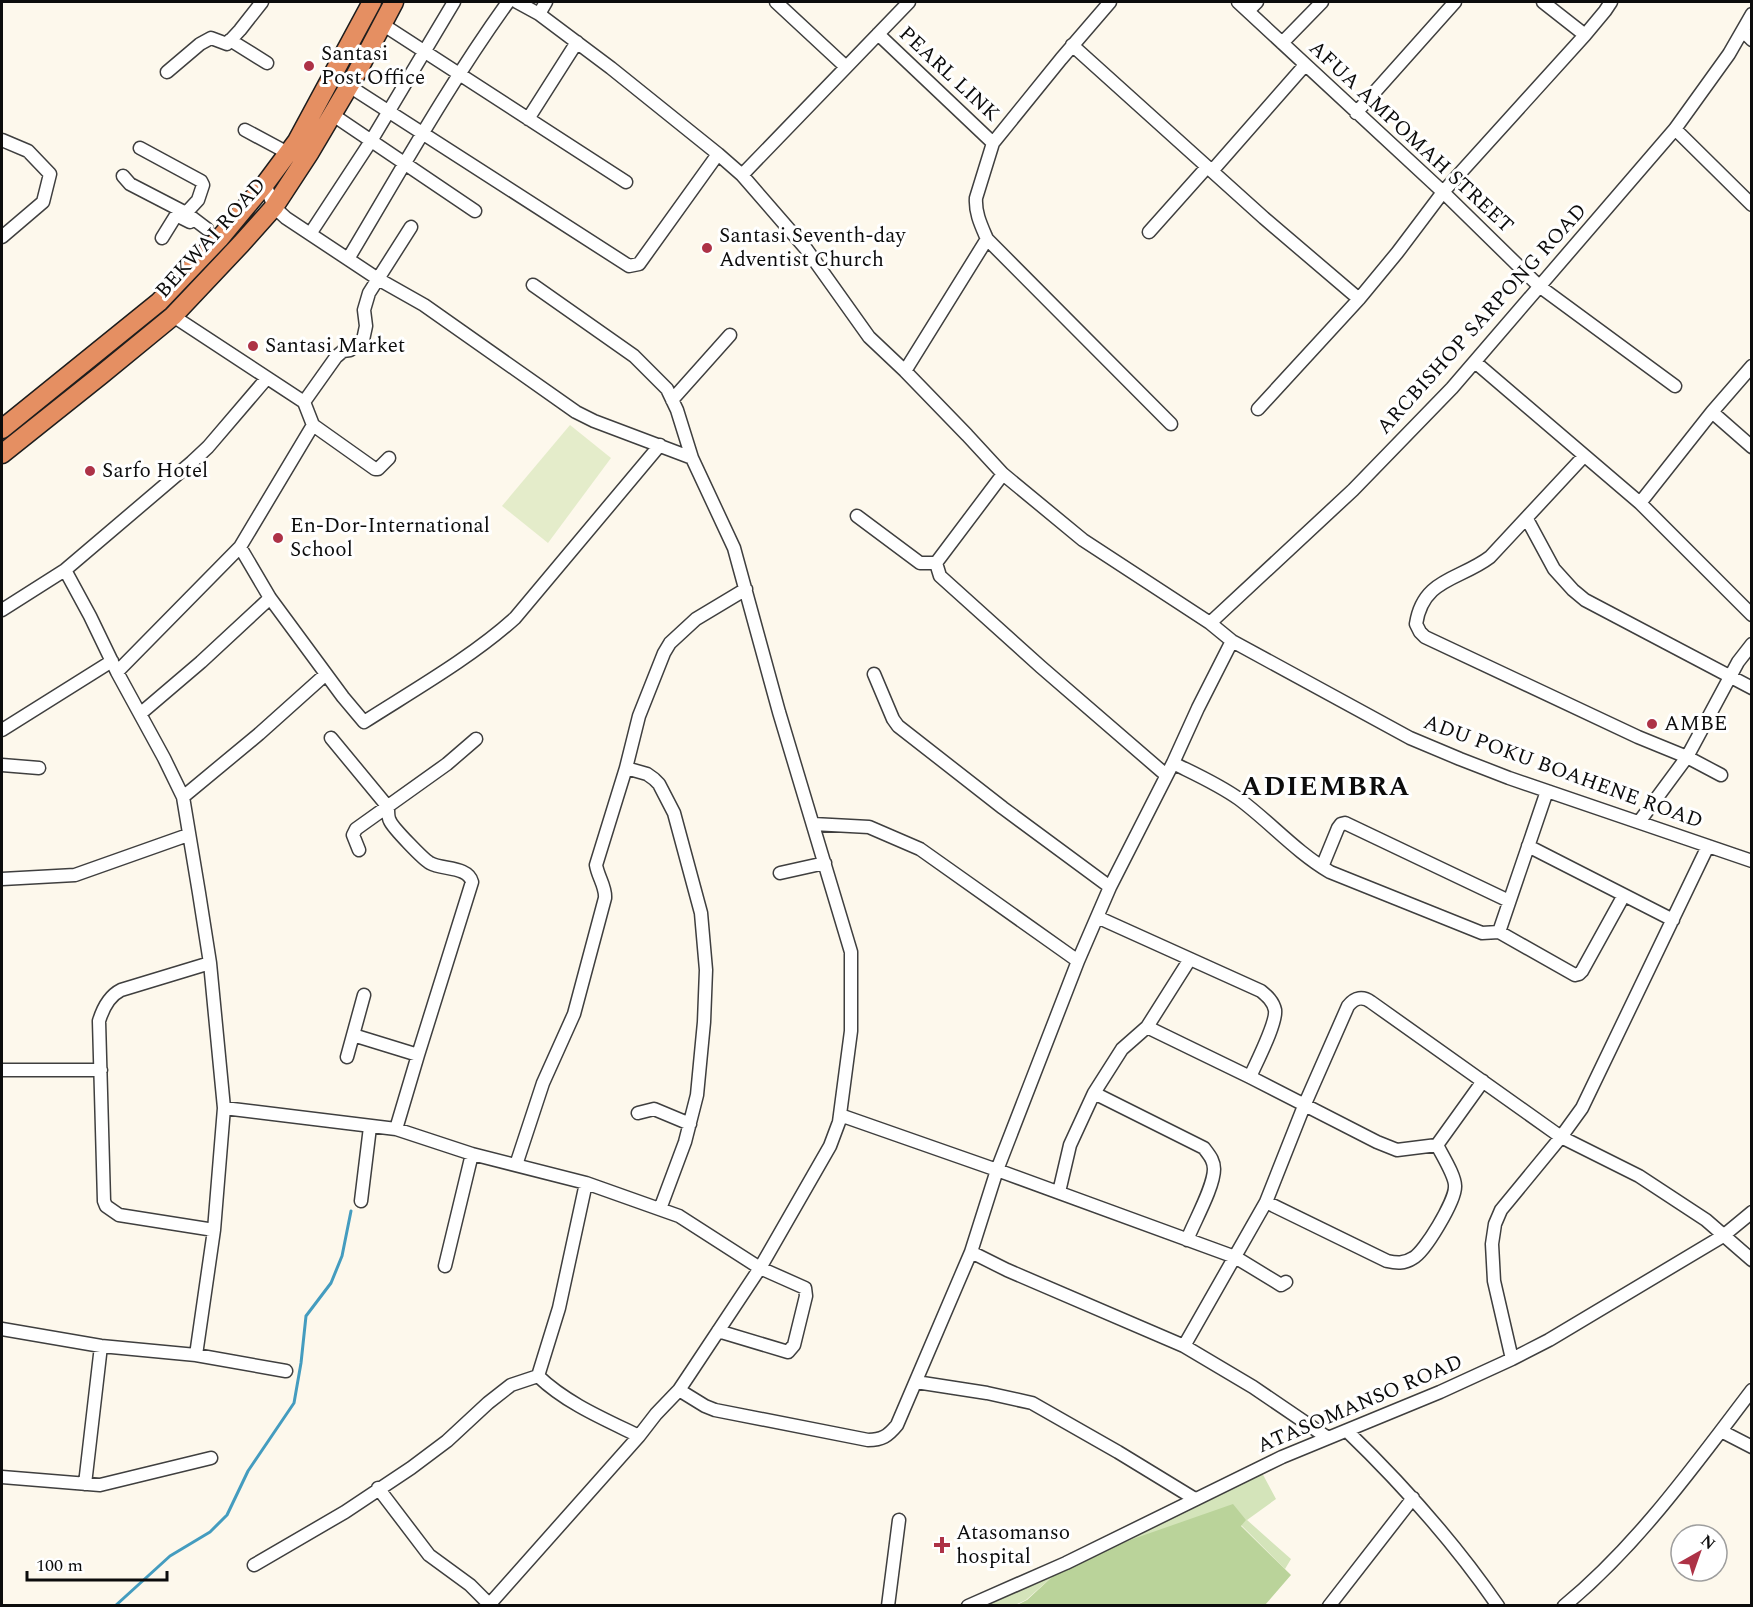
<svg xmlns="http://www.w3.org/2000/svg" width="1753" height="1607" viewBox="0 0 1753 1607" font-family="Spectral,serif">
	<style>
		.green { fill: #d4e4ba }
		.forest { fill: #bad39a }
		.pitch { fill: #e4ecca }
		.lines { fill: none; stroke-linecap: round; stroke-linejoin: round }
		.stream { stroke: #449cbf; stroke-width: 3 }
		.minor-casing { stroke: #3f3f3f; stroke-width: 15 }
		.highway-casing { stroke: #1d1d1d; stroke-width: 21 }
		.minor { stroke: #fff; stroke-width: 12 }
		.highway { stroke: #e58f62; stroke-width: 18 }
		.poi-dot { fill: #ad3246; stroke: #fff; stroke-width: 2 }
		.labels { text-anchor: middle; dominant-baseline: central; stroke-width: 6; stroke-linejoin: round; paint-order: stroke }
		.poi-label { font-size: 21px; fill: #0c0c0c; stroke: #fff; text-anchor: start }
		.street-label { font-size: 21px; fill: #0c0c0c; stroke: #fff }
		.district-label { font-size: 27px; font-weight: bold; letter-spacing: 1.5px; fill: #0c0c0c; stroke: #fff }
	</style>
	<rect width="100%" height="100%" fill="#fdf8ec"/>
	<path class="green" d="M1261 1471 1276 1499 1247 1520 1291 1559 1285 1569 1241 1525 1130 1540 1053 1572 1052 1577 1026 1600 1015 1605 983 1606Z"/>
	<path class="forest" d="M1233 1504 1246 1520 1241 1526 1291 1575 1265 1605 1015 1606 1027 1600 1052 1577V1572L1130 1540Z"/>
	<path class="pitch" d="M570 425 611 458 548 543 502 506Z"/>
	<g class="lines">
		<path class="stream" d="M115 1606 170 1556 210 1532 227 1515 248 1471 294 1403 301 1363 306 1316 331 1283 342 1256 351 1211"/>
		<defs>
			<path id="minor" d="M517 2 539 14 611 68 718 154 742 175 807 250 869 337 905 371 967 435 1003 474 1083 540 1210 623 1232 641 1410 738 1460 759 1509 778 1752 861
				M776 2 846 67
				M1238 2 1443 192 1539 286 1675 386
				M1543 2 1585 35
				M1248 11 1257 2
				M539 14 546 2
				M382 24 626 182
				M1743 31 1752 40
				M878 34 993 143
				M230 40 267 63
				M1282 43 1322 2
				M1072 45 1264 218 1359 299
				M167 72 200 44 211 38 227 44 240 30 262 2
				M349 86 629 266 639 264 718 154
				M1356 113 1455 2
				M333 115 475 211
				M528 119 577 42
				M1675 129 1752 205
				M245 130 288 153
				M2 140 28 151 50 174 43 202 2 237
				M140 148 201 181 203 185 198 200 186 213
				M1212 171 1305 65
				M742 175 909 2
				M123 176 130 184 186 213 207 229
				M265 184 274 207 286 218 378 279 424 305 576 412 594 421 692 458 734 548 737 559 779 712 851 952V1031L839 1122 830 1146 760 1268 691 1372 679 1390 656 1414 639 1436 488 1606
				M1149 232 1207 167
				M310 234 371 141 454 2
				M162 238 175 217H180L190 222
				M987 239 1171 424
				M348 259C400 172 449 84 508 2
				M533 285 634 356 667 389 677 410 692 458
				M173 316 304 402
				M1475 362 1640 503 1752 615
				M905 371 987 239C981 225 975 213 976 198L993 143 1061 59 1110 2
				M672 400 730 335
				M304 402 336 357 343 351 350 350 363 340 366 326 364 310 369 293 411 227
				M304 402 313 425 375 469H378L389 458
				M1258 409 1359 299 1397 253 1443 192 1585 35 1605 11 1611 2
				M1712 412 1752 447
				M1584 456 1490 557C1460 580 1423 578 1416 624L1420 632 1425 637 1638 737 1687 757 1721 775
				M1640 503 1712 412 1752 366
				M857 516 920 563H936L940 576 1041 667 1166 775
				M1527 519 1554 569 1573 590 1585 600 1752 688
				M240 547 270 598 343 697 364 722C414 690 472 657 515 618L660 445
				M936 563 1003 474
				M65 570 90 616 117 672 164 758 183 797 199 893 210 963 224 1108 214 1230 196 1355
				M2 610 65 570 192 462 208 447 267 378
				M1210 623 1353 490 1452 388 1675 129 1729 54 1752 14
				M1232 641 1198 708 1173 763 1110 887 1078 961 997 1170 971 1252 1007 1270 1184 1346 1253 1387 1328 1438
				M117 672 240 547 313 425
				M874 674 893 719 898 726 1003 808 1110 887
				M140 714 201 662 270 598
				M2 730 112 661
				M331 738 388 807C388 811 388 818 390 821 393 828 424 860 430 863 442 870 468 866 472 882L418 1055 396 1129
				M1173 763C1195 774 1218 784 1239 799 1270 822 1296 852 1330 872L1482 933 1499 932 1575 975 1579 974 1582 971 1624 895
				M2 765 39 768
				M626 768 647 774 654 779 659 784 674 813 701 913 706 970 704 1022 697 1095 685 1142 660 1209
				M183 797 259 734 326 674
				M1639 822 1687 757 1738 662 1752 644
				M813 824 869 827 920 849 1078 961
				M1528 846 1673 920
				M359 850 353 835 356 829 447 764 476 739
				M1322 867 1338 828 1341 824 1345 823 1509 901
				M780 873 825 863
				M2 879 75 875 188 835
				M1097 917 1261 991C1267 996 1273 1001 1275 1010 1277 1023 1256 1063 1250 1077
				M1499 932 1547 791
				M210 963 121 990C109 996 103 1008 99 1021L104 1201 106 1206 119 1215 214 1230
				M1147 1027 1250 1077 1377 1142 1397 1150 1437 1145 1483 1081
				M353 1035 418 1055
				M347 1057 364 995
				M2 1070H101
				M1094 1093 1204 1148C1209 1155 1214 1160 1214 1169 1214 1187 1194 1222 1187 1240
				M224 1108 396 1129 472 1154 586 1183 679 1216 760 1268 805 1288 806 1296 794 1345 788 1352 718 1331
				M638 1113 654 1109 690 1124
				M840 1115 997 1170 1235 1257 1281 1285 1286 1282
				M516 1165 543 1083 574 1014 605 898C606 887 598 877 596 865L626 768 639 716 664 653 670 643 696 619 746 589
				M586 1183 559 1308 538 1376C566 1403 604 1419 639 1436
				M1059 1192 1070 1145 1094 1093 1122 1049 1147 1027 1190 959
				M361 1201 370 1127
				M1266 1202 1387 1261C1396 1263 1404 1264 1413 1258 1425 1252 1455 1201 1455 1187 1456 1177 1442 1155 1437 1145
				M445 1266 472 1154
				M2 1329 101 1346 196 1355 286 1371
				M1184 1346 1266 1202 1304 1106 1348 1006C1355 997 1363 996 1371 1002L1561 1137 1639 1176 1706 1220 1752 1260
				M1512 1359 1494 1281 1492 1244 1495 1224 1501 1210 1561 1137 1582 1108 1708 846
				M916 1382 987 1393 1032 1403 1118 1452 1195 1499
				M679 1390 705 1406 715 1410 868 1440C882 1440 888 1436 897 1425L971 1252
				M1347 1431C1403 1485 1454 1542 1498 1606
				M1721 1431 1752 1447
				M2 1477 100 1485 211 1458
				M85 1484 101 1346
				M378 1488 429 1555 470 1585 489 1604
				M254 1565 345 1512 411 1468 447 1441 488 1403 511 1385 538 1376
				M888 1606 899 1520
				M968 1606 1066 1563 1282 1457 1440 1392 1512 1359 1549 1340 1723 1236 1752 1212
				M1329 1606 1413 1498
				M1564 1606C1638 1545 1694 1466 1752 1390"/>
			<path id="highway" d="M2 429 159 302 220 238 265 184 297 141 372 2
				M2 454 101 375 173 316 241 244 274 207 310 152 355 76 394 2"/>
		</defs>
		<use href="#minor" class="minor-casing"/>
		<use href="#highway" class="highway-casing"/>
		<use href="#minor" class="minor"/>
		<use href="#highway" class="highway"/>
	</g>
	<g class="poi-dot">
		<circle cx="309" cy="66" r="6"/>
		<circle cx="707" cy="248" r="6"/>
		<circle cx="253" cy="346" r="6"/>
		<circle cx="90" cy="471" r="6"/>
		<circle cx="278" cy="538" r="6"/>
		<circle cx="1652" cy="724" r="6"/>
		<path d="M939 1536h6v6h6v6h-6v6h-6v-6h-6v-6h6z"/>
	</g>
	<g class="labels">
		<g class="poi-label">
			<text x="321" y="54">Santasi<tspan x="321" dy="24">Post Office</tspan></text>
			<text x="719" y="236">Santasi Seventh-day<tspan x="719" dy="24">Adventist Church</tspan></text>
			<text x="265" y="346">Santasi Market</text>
			<text x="102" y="471">Sarfo Hotel</text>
			<text x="290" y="526">En-Dor-International<tspan x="290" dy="24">School</tspan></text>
			<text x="1664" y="724">AMBE</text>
			<text x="956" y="1533">Atasomanso<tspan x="956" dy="24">hospital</tspan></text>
		</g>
		<g class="street-label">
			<text transform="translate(949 74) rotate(43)">PEARL LINK</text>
			<text transform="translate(1411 137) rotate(43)">AFUA AMPOMAH STREET</text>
			<text transform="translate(211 238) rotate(-48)">BEKWAI ROAD</text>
			<text transform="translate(1482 319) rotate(-48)">ARCBISHOP SARPONG ROAD</text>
			<text transform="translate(1563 772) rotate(20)">ADU POKU BOAHENE ROAD</text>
			<text transform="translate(1360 1404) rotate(-23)">ATASOMANSO ROAD</text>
		</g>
		<g class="district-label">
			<text x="1326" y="787">ADIEMBRA</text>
		</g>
	</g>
	<rect width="1753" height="1607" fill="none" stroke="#0c0c0c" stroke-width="6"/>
	<g transform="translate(1699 1553) rotate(40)"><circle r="28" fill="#ffffff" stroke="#9e9e9e" stroke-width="1.5"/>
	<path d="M0-4.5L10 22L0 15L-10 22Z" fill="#ad3246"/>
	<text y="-9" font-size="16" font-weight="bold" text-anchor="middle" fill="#0c0c0c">N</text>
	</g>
	<path d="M27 1571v9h140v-9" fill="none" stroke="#0c0c0c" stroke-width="3"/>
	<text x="36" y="1571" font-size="18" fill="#0c0c0c" stroke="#ffffff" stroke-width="4.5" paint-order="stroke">100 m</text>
</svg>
